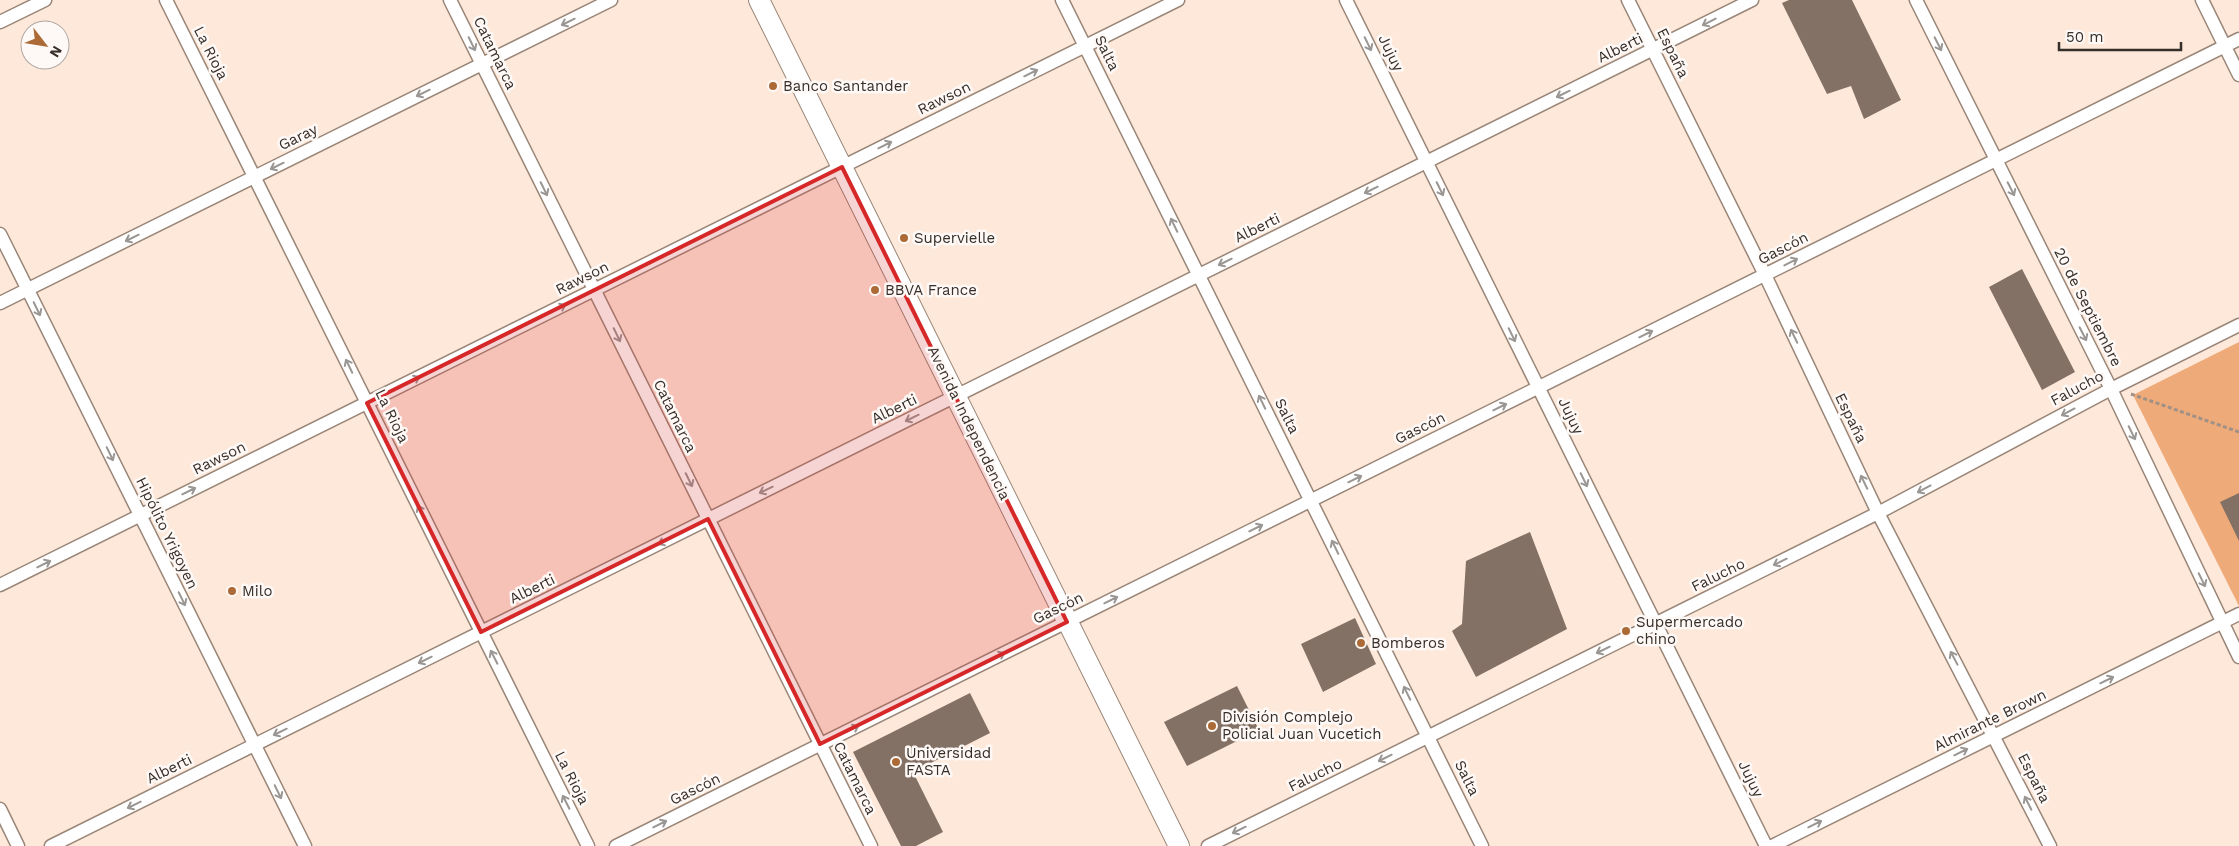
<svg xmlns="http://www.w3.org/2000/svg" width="2239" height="846" viewBox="0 0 2239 846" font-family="'Work Sans',sans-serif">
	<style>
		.green { fill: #eeaa79 }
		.building { fill: #847165 }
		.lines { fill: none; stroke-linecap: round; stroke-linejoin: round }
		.street-casing { stroke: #998678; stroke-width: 15 }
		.primary-casing { stroke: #998678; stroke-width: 22 }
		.path { stroke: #a09086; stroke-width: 3; stroke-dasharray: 4 2.5; stroke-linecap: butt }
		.street { stroke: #fff; stroke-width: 12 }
		.primary { stroke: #fff; stroke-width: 20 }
		.oneway { stroke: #9a9694 }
		.marked { fill: #d62828; fill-opacity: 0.2; stroke: #d62828; stroke-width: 4; stroke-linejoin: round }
		.poi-dot { fill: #ac6a36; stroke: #fef9f6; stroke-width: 2 }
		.labels { text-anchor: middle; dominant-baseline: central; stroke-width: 5; stroke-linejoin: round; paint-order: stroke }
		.street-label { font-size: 15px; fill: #362e28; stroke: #fef9f6 }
		.poi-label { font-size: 15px; fill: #362e28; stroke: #fef9f6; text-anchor: start }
	</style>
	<rect width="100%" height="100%" fill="#fee8da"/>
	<path class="green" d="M2239 342V606L2133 395Z"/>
	<path class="building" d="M1789 0H1852L1901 100 1864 119 1851 86 1827 94 1782 3Z
		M2022 269 2075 372 2042 390 1989 287Z
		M2239 493V541L2220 502Z
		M1530 532 1567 629 1476 677 1452 631 1462 624 1466 561Z
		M1355 618 1376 664 1323 692 1301 644Z
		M1237 686 1259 730 1187 766 1164 722Z
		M970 693 990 733 913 772 943 832 916 846H901L853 752Z"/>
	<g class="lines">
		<defs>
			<path id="street" d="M166 0 588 846
				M450 0 871 846
				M1062 0 1482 846
				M1346 0 1766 846
				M1628 0 1765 275 1878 513 2050 846
				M1916 0 2111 389 2239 657
				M2202 0 2239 75
				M0 22 45 0
				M0 234 305 846
				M0 303 611 0
				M0 585 1178 0
				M0 809 18 846
				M51 846 1752 0
				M616 846 2239 39
				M1208 846 1878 513 2111 389 2239 325
				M1772 846 2239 614"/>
			<path id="primary" d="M759 0 1179 846"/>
		</defs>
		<use href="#street" class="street-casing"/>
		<use href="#primary" class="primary-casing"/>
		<path class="path" d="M2131 394 2239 432"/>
		<use href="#street" class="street"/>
		<use href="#primary" class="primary"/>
	</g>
	<defs><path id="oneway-shaft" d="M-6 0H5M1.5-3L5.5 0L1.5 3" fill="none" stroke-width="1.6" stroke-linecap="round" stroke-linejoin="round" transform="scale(1.25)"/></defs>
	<g class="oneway">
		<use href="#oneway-shaft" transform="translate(568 22) rotate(154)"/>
		<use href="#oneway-shaft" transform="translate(1709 22) rotate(153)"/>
		<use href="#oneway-shaft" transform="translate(472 44) rotate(64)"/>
		<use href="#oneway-shaft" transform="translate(1368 44) rotate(64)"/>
		<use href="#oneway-shaft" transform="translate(1938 44) rotate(63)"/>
		<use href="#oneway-shaft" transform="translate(1031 73) rotate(-26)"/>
		<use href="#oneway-shaft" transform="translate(423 93) rotate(154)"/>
		<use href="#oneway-shaft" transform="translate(1563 94) rotate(154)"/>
		<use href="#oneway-shaft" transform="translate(885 145) rotate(-26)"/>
		<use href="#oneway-shaft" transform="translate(277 166) rotate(154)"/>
		<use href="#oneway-shaft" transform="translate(544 189) rotate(64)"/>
		<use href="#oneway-shaft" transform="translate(1440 189) rotate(64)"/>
		<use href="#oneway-shaft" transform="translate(2011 189) rotate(63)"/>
		<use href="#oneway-shaft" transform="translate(1371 190) rotate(154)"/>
		<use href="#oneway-shaft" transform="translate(1174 225) rotate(-116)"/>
		<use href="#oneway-shaft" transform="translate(132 238) rotate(154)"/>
		<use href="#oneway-shaft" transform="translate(1225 262) rotate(154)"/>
		<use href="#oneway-shaft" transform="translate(1791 262) rotate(-27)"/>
		<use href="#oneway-shaft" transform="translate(559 308) rotate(-26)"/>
		<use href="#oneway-shaft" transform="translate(37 309) rotate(64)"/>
		<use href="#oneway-shaft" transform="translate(1646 334) rotate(-26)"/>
		<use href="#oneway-shaft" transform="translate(2083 334) rotate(63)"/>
		<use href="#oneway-shaft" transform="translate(617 335) rotate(64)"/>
		<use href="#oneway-shaft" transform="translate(1512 335) rotate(64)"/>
		<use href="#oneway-shaft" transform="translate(1794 336) rotate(-116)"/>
		<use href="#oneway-shaft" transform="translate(349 366) rotate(-116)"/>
		<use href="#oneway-shaft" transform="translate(413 380) rotate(-26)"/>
		<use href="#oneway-shaft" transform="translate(1262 402) rotate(-116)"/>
		<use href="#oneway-shaft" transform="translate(1500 407) rotate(-26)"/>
		<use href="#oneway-shaft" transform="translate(2068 412) rotate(152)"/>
		<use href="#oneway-shaft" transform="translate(912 418) rotate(154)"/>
		<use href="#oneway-shaft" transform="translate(2132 433) rotate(64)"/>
		<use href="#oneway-shaft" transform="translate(110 454) rotate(64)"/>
		<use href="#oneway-shaft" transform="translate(1355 479) rotate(-26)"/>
		<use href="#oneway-shaft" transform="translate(689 480) rotate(64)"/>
		<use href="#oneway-shaft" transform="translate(1584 480) rotate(64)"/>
		<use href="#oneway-shaft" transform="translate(1864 482) rotate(-116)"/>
		<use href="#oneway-shaft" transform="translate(1924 489) rotate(152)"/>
		<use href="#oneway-shaft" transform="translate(766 490) rotate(154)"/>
		<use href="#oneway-shaft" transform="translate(189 491) rotate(-26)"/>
		<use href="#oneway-shaft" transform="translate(421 512) rotate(-116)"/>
		<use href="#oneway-shaft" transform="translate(1256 528) rotate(-26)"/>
		<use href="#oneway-shaft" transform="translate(665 541) rotate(154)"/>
		<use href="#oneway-shaft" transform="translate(1335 547) rotate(-116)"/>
		<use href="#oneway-shaft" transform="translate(1780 562) rotate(154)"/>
		<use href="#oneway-shaft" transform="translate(44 564) rotate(-26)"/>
		<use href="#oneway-shaft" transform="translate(2202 580) rotate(64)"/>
		<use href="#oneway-shaft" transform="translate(182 599) rotate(64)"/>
		<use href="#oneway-shaft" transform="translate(1111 600) rotate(-26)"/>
		<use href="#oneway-shaft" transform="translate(1603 650) rotate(154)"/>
		<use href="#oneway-shaft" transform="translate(998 656) rotate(-26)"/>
		<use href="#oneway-shaft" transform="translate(494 657) rotate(-117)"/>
		<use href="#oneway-shaft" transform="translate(1954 658) rotate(-118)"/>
		<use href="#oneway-shaft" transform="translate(425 660) rotate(154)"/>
		<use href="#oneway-shaft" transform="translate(2107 680) rotate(-26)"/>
		<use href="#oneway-shaft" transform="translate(1407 693) rotate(-116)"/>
		<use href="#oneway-shaft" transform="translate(852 729) rotate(-26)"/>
		<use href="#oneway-shaft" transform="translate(280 732) rotate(154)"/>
		<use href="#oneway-shaft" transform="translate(1961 752) rotate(-26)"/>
		<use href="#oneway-shaft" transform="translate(1385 758) rotate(154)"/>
		<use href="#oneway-shaft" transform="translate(278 792) rotate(64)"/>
		<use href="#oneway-shaft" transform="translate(566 802) rotate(-117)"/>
		<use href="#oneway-shaft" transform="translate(2028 803) rotate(-117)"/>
		<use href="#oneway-shaft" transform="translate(134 805) rotate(154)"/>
		<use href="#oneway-shaft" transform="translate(660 824) rotate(-26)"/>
		<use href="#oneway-shaft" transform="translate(1815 824) rotate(-26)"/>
		<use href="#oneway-shaft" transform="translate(1239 830) rotate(154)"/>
	</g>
	<path class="marked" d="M842 167 1067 622 820 744 708 519 481 632 367 403Z"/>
	<g class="poi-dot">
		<circle cx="773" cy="86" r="5"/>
		<circle cx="904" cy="238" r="5"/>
		<circle cx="875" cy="290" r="5"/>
		<circle cx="232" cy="591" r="5"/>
		<circle cx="1626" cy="631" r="5"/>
		<circle cx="1361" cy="643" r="5"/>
		<circle cx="1212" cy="726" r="5"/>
		<circle cx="896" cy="762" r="5"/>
	</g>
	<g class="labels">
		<g class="street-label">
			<text transform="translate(1620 48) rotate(-26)">Alberti</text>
			<text transform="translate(211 53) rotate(63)">La Rioja</text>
			<text transform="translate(495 53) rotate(64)">Catamarca</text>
			<text transform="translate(1107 53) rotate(64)">Salta</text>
			<text transform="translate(1391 53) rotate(64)">Jujuy</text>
			<text transform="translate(1673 53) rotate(64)">España</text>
			<text transform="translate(944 98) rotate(-26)">Rawson</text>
			<text transform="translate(298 137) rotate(-26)">Garay</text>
			<text transform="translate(1257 228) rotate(-26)">Alberti</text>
			<text transform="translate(1783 248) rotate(-27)">Gascón</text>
			<text transform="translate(582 278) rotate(-26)">Rawson</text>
			<text transform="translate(2088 307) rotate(63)">20 de Septiembre</text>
			<text transform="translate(2077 388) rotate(-28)">Falucho</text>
			<text transform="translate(894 409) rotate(-26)">Alberti</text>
			<text transform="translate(392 416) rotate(64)">La Rioja</text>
			<text transform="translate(675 416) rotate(64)">Catamarca</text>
			<text transform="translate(1287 416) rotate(64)">Salta</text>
			<text transform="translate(1571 416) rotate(64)">Jujuy</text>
			<text transform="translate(1851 418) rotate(64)">España</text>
			<text transform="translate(969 423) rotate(64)">Avenida Independencia</text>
			<text transform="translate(1420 428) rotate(-26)">Gascón</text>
			<text transform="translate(219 458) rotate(-26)">Rawson</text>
			<text transform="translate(167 533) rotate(64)">Hipólito Yrigoyen</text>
			<text transform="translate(1718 575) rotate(-26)">Falucho</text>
			<text transform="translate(532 589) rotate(-26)">Alberti</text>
			<text transform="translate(1058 608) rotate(-26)">Gascón</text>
			<text transform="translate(1990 720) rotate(-26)">Almirante Brown</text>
			<text transform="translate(169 769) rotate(-26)">Alberti</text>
			<text transform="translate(1315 775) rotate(-26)">Falucho</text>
			<text transform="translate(572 778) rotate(63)">La Rioja</text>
			<text transform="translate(855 778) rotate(64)">Catamarca</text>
			<text transform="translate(1467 778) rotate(64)">Salta</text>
			<text transform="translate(2034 778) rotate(63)">España</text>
			<text transform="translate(1751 779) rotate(64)">Jujuy</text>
			<text transform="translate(695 789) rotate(-26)">Gascón</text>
		</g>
		<g class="poi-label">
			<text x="783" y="86">Banco Santander</text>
			<text x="914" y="238">Supervielle</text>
			<text x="885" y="290">BBVA France</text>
			<text x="242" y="591">Milo</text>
			<text x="1636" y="622">Supermercado<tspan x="1636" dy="17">chino</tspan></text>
			<text x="1371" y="643">Bomberos</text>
			<text x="1222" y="717">División Complejo<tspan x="1222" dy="17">Policial Juan Vucetich</tspan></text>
			<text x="906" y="753">Universidad<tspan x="906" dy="17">FASTA</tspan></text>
		</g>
	</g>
	<g transform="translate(45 45) rotate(121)"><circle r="24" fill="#fef9f6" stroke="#aea8a4"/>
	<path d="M0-4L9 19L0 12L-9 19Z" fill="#ac6a36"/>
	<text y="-8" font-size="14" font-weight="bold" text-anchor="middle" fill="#362e28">N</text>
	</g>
	<path d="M2059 42v8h122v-8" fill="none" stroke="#362e28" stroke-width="2.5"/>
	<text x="2066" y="42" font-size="15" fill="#362e28" stroke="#fef9f6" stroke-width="4" paint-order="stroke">50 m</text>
</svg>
